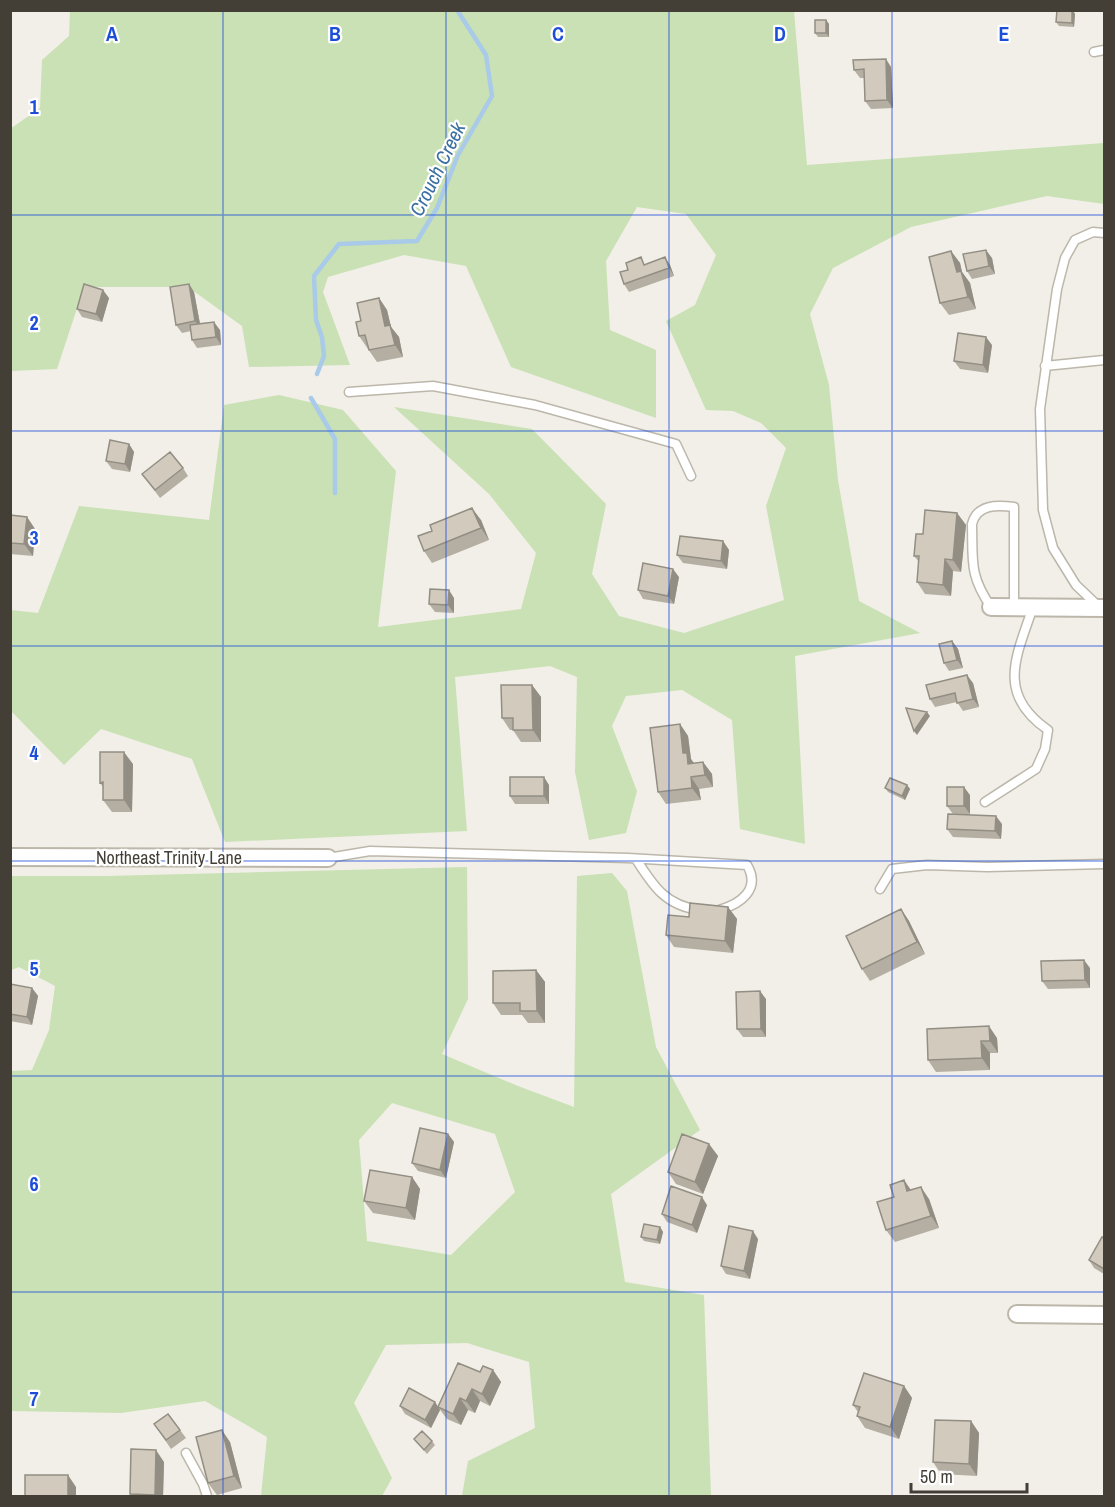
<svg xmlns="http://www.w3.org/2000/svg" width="1115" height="1507" viewBox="0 0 1115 1507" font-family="'Archivo Narrow',sans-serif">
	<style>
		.green { fill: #c9e1b4; fill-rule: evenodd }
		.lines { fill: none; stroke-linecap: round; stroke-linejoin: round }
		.stream { stroke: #a9cae8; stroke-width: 4.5 }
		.service-casing { stroke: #bcb7aa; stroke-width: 11 }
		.minor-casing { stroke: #bcb7aa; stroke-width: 20 }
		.service { stroke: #fff; stroke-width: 8 }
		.minor { stroke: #fff; stroke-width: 16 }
		.wall { fill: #b5afa3 }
		.shaded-wall { fill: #938e84 }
		.building { fill: #d2cbbd; stroke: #938e84; stroke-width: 1.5 }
		.grid { fill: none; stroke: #1d4ed8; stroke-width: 1.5; stroke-opacity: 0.55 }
		.labels { text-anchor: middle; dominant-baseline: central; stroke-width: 4.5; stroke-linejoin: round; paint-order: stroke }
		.street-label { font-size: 18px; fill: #433f37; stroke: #fff }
		.water-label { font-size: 20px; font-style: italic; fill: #3c70a3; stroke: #fff }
		.grid-label { font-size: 20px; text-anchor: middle; font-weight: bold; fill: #1d4ed8; stroke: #fff; stroke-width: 4.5; stroke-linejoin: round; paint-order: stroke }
	</style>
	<rect width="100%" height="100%" fill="#f1efe7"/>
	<path class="green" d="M70 11H794L807 165 1104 143V204L1047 196 911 227 833 268 810 314 829 385 838 480 859 601 920 633 795 656 805 844 740 829 732 720 682 690 626 696 612 726 637 791 626 833 589 840 575 772 577 677 550 666 455 677 467 831 225 842 192 759 101 729 64 765 11 711V610L38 613 79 506 209 520 224 405 279 395 343 410 396 471 378 627 521 609 536 553 489 494 394 407 532 429 606 504 592 574 619 616 684 633 784 600 766 506 786 448 761 423 733 411 706 410 666 321 695 305 716 255 686 214 637 207 606 261 610 330 656 350V418L511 367 466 266 404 255 328 277 323 292 350 365 249 367 242 326 188 287H84L57 369 11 371 10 129 40 108 42 60 69 36Z
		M467 867 468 999 442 1054 518 1086 574 1107 577 876 612 873 627 891 656 1047 700 1130 611 1194 625 1282 704 1295 711 1496H462L468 1461 535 1428 529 1362 467 1343 386 1345 354 1403 392 1478 382 1496H261L267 1437 205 1401 121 1413 11 1411 10 1071 32 1070 49 1030 55 986 19 967 11 970V876H107ZM392 1103 495 1134 515 1192 451 1255 367 1241 359 1140Z"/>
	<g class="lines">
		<path class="stream" d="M317 374 324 356 322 337 316 320 314 276 339 244 417 241 437 208 458 155 492 96 486 55 457 10
			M311 398 335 439V493"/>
		<defs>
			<path id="service" d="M1094 52 1104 50
				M1045 366 1104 360
				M349 392 433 386 535 405 676 444 691 476
				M1098 606 1076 585 1053 548 1043 510 1040 409 1057 289 1065 258 1075 240 1093 232 1104 233
				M991 607C969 575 973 561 972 524 977 504 997 505 1014 507V607
				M985 802 1036 769 1045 749 1048 730C996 694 1016 657 1033 607
				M328 858 370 851 628 858 747 865C761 889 741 904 719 910
				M636 859C653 886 666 906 700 910
				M880 889 892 869 927 865 987 867 1104 864
				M186 1453 203 1484 207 1496"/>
			<path id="minor" d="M991 607 1104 608
				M10 857 328 858
				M1017 1314 1104 1315"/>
		</defs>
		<use href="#service" class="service-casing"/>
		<use href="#minor" class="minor-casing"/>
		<use href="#service" class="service"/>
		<use href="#minor" class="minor"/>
	</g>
	<path class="wall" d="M1057 10H1073L1075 14 1074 27 1059 26 1056 22Z
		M826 20 829 24V37H818L815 33Z
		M891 67 893 108 871 109 865 101V78H860L854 70Z
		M951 251 960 263 962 272 970 283 976 309 949 315 940 303Z
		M992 258 995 274 972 279 967 271Z
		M646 264 670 265 674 276 629 292 624 284Z
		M189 284 194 292 200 324 220 330 221 345 197 348 192 340 191 331 182 333 176 325Z
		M109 298 102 322 82 317 77 309Z
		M379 298 387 310 391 327 399 337 403 357 377 362 359 336 361 321Z
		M992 345 988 373 960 369 954 361Z
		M129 444 134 452 130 472 112 469 106 461Z
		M183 468 188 476 160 498 142 474Z
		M957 513 966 525 961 572 953 571 951 596 925 594 917 582 919 562 914 556 923 534Z
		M10 515 27 517 35 529 33 556 10 554Z
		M481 520 489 540 432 563 424 551Z
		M723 541 729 550 727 569 683 563 677 555Z
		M679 577 674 604 643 599 638 590Z
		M454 598V613L435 612 429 604Z
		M952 641 958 649 963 668 949 671 944 663Z
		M973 683 979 707 963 711 957 702 935 707 930 699Z
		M532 685 541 697V742H521L513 730H510L502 718Z
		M680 724 688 736 691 759 694 763 703 762 712 774 713 787 699 789 701 800 666 804 658 792Z
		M133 764 132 812H112L103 800V787L100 783Z
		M549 785V804H515L510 796Z
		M907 785 910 789 905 800 888 792 885 788Z
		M970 795V814H953L947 806Z
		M1002 824 1001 839 953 837 947 829Z
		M728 907 737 919 733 953 674 947 666 935 689 917Z
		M901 909 909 921 925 954 870 981 862 969Z
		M1090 968V988L1048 989 1042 981Z
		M536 970 545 982V1023H528L522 1015H501L493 1003Z
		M10 984 32 988 38 996 32 1025 10 1021Z
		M766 999V1037H743L737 1029Z
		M927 1029 997 1038 998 1053H990V1070L936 1072 928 1060Z
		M448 1134 454 1142 446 1178 418 1171 412 1163Z
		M709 1144 718 1156 703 1194 676 1184 668 1172Z
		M412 1177 420 1189 415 1220 373 1213 364 1201Z
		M904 1180 911 1190 929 1199 939 1228 895 1242 886 1230 894 1197Z
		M707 1205 697 1233 667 1222 662 1214Z
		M660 1227 663 1232 660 1244 644 1241 641 1237Z
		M1104 1238V1274L1094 1268 1089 1260Z
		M758 1239 750 1279 726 1274 721 1266Z
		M493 1370 501 1382 490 1406 480 1401 475 1413 468 1410 461 1425 447 1419 438 1407 480 1372Z
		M904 1386 912 1398 899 1439 865 1428 857 1416 858 1412 853 1405Z
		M435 1402 440 1410 431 1428 405 1414 400 1406Z
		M168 1414 186 1438 171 1449 154 1424Z
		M971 1421 979 1433 977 1476 941 1474 933 1462Z
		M414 1439 432 1441 435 1445 427 1454Z
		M230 1442 242 1488 217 1495 208 1483Z
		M164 1462 163 1497H131L130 1494Z"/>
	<path class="shaded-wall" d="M1072 10 1075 14 1074 27 1072 23Z
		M826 20 829 24V37L826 33Z
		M886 59 891 67 893 108 887 100Z
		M986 250 992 258 995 274 989 266Z
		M951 251 960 263 962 272 970 283 976 309 968 297 957 272Z
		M665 257 670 265 674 276 669 268Z
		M189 284 194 292 201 329 195 321Z
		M103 290 109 298 102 322 96 314Z
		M379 298 387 310 391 327 399 337 403 357 395 345 385 326Z
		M214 322 220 330 221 345 216 337Z
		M986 337 992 345 988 373 983 365Z
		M129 444 134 452 130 472 125 464Z
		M472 508 481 520 489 540 481 528Z
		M957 513 966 525 961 572 953 560Z
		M27 517 35 529 33 556 24 544Z
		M723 541 729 550 727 569 721 561Z
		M945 559 953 571 951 596 943 585Z
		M673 569 679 577 674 604 668 596Z
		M449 590 454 598V613L448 605Z
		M952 641 958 649 963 668 957 660Z
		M967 675 973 683 979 707 973 699Z
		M532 685 541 697V742L533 730Z
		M927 712 930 716 917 735 914 731Z
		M680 724 688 736 691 759 695 765 688 764 683 753Z
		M124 752 133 764 132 812 124 800Z
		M703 762 712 774 713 787 705 775Z
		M544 777 549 785V804L544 796Z
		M691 777 699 789 701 800 692 788Z
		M907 785 910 789 905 800 902 796Z
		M964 787 970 795V814L964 806Z
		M996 816 1002 824 1001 839 995 831Z
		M728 907 737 919 733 953 725 941Z
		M901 909 909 921 925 954 917 942Z
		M1084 960 1090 968V988L1085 980Z
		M536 970 545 982V1023L537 1011Z
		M32 988 38 996 32 1025 27 1017Z
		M760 991 766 999V1037L761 1029Z
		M989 1026 997 1038 998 1053 990 1041Z
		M981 1041 990 1053V1070L982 1058Z
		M448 1134 454 1142 446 1178 440 1170Z
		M709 1144 718 1156 703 1194 695 1182Z
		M412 1177 420 1189 415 1220 406 1208Z
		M904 1180 912 1192 907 1191Z
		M921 1187 929 1199 939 1228 931 1216Z
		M702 1197 707 1205 697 1233 692 1225Z
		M660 1227 663 1232 660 1244 657 1240Z
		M753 1231 758 1239 750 1279 744 1271Z
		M493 1370 501 1382 490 1406 482 1394Z
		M904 1386 912 1398 899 1439 890 1427Z
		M472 1389 480 1401 475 1413 466 1401Z
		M460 1398 468 1410 461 1425 453 1414Z
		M435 1402 440 1410 431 1428 425 1420Z
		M971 1421 979 1433 977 1476 969 1464Z
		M222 1430 230 1442 242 1488 234 1476Z
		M156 1450 164 1462 163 1497H156L155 1495Z
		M68 1475 76 1487V1497H68Z"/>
	<path class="building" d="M1057 10H1072V23L1056 22Z
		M815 20H826V33H815Z
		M886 59 887 100 865 101 864 69 854 70 853 60Z
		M986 250 989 266 967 271 963 254Z
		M951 251 957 272 961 271 968 297 940 303 929 257Z
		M641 257 644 265 665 257 669 268 624 284 620 272 628 270 626 263Z
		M84 284 103 290 96 314 77 309Z
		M189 284 195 321 176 325 170 287Z
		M379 298 385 326 390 325 395 345 369 350 365 335 359 336 356 322 361 321 357 303Z
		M214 322 216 337 192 340 190 325Z
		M958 333 986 337 983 365 954 361Z
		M110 440 129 444 125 464 106 461Z
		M170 452 183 468 155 490 142 474Z
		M472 508 481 528 424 551 418 536 432 531 430 525Z
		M925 510 957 513 953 560 945 559 943 585 917 582 919 556H914L916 534H923Z
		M10 515 27 517 24 544 10 543Z
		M680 536 723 541 721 561 677 555Z
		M643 563 673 569 668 596 638 590Z
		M430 589 449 590 448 605 429 604Z
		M952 641 957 660 944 663 939 644Z
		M967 675 973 699 957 703 955 693 930 699 926 685Z
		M501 685H532L533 730H513V718H502Z
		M906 708 927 712 914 731Z
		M680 724 683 753H687L688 764 703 762 705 775 691 777 692 788 658 792 650 728Z
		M100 752H124V800H103V782L100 783Z
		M510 777H544V796H510Z
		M890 778 907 785 902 796 885 788Z
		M947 787H964V806H947Z
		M948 814 996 816 995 831 947 829Z
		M690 903 728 907 725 941 666 935 668 915 689 917Z
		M901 909 917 942 862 969 846 936Z
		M1084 960 1085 980 1042 981 1041 961Z
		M536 970 537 1011H520V1003H493V971Z
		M10 984 32 988 27 1017 10 1014Z
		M760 991 761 1029H737L736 992Z
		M989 1026 990 1041H981L982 1058 928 1060 927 1029Z
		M420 1128 448 1134 440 1170 412 1163Z
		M682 1134 709 1144 695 1182 668 1172Z
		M370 1170 412 1177 406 1208 364 1201Z
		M904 1180 907 1191 921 1187 931 1216 886 1230 877 1202 894 1197 890 1185Z
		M671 1186 702 1197 692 1225 662 1214Z
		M644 1224 660 1227 657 1240 641 1237Z
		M729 1226 753 1231 744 1271 721 1266Z
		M1102 1237 1104 1238V1269L1089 1260Z
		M458 1363 480 1372 483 1366 493 1370 482 1394 472 1389 466 1401 460 1398 453 1414 438 1407Z
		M864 1373 904 1386 890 1427 857 1416 860 1407 853 1405Z
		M409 1388 435 1402 425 1420 400 1406Z
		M168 1414 180 1430 166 1440 154 1424Z
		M935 1420 971 1421 969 1464 933 1462Z
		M222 1430 234 1476 208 1483 196 1437Z
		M422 1431 432 1441 424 1450 414 1439Z
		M131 1449 156 1450 155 1495 130 1494Z
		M25 1475H68V1497H25Z"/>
	<path class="grid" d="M223 10V1496M446 10V1496M669 10V1496M892 10V1496M10 215H1104M10 431H1104M10 646H1104M10 861H1104M10 1076H1104M10 1292H1104"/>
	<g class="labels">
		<g class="street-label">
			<text x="169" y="857">Northeast Trinity Lane</text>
		</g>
		<g class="water-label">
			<text transform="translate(437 169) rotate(-64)">Crouch Creek</text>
		</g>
	</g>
	<g class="grid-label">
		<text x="112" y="41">A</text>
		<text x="335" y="41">B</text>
		<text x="558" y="41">C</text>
		<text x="780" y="41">D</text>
		<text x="1004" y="41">E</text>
		<text x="34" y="114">1</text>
		<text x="34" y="330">2</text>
		<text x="34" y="545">3</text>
		<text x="34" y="760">4</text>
		<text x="34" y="976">5</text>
		<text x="34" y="1191">6</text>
		<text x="34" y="1406">7</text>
	</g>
	<rect width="1115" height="1507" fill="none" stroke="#433f37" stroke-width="24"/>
	<path d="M911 1483v9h116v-9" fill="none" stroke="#433f37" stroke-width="3"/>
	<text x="920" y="1483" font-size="18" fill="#433f37" stroke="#ffffff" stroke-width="4.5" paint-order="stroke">50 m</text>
</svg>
